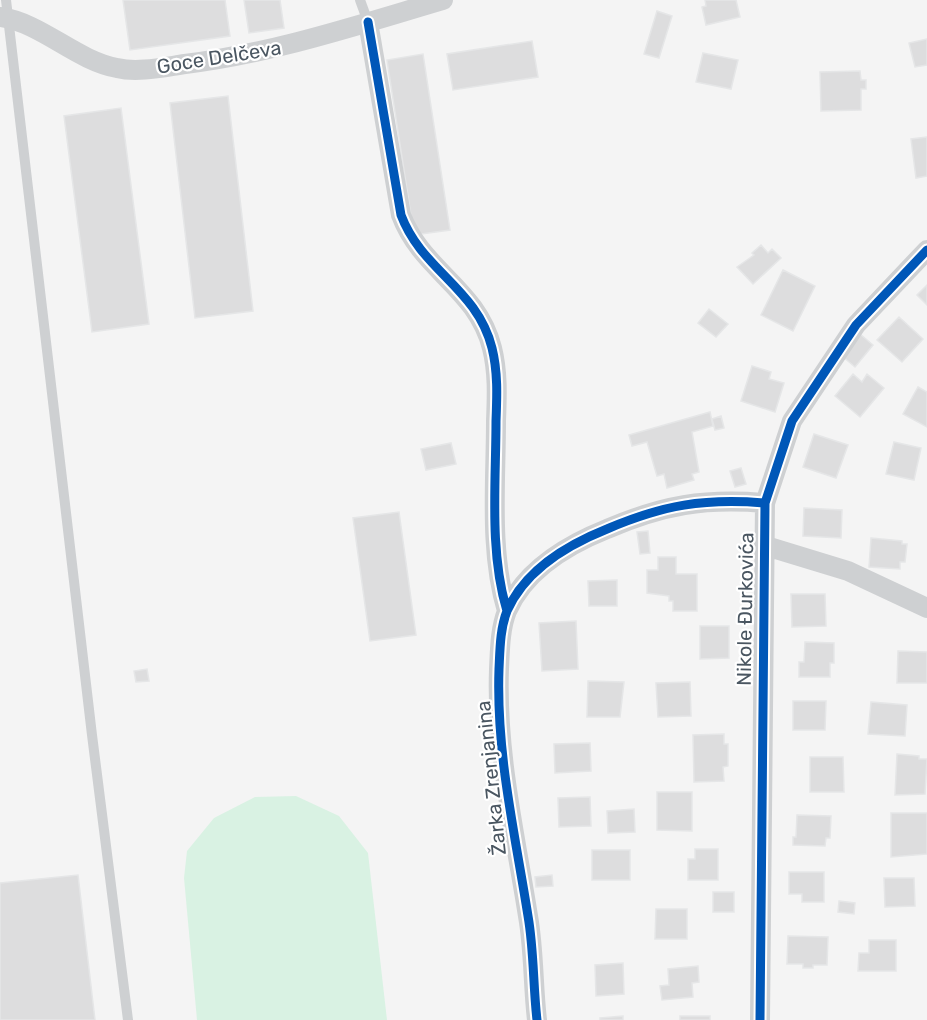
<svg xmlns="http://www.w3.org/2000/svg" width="927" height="1020" viewBox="0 0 927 1020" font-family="Rubik,sans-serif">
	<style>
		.green { fill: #d9f2e3 }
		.building { fill: #ddddde; stroke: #e5e6e7; stroke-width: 1.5 }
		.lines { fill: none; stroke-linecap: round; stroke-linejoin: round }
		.lane { stroke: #ced0d2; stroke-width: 10 }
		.street { stroke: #ced0d2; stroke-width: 20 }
		.cycleway-casing { stroke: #fff; stroke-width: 13 }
		.cycleway { stroke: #0057b8; stroke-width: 9 }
		.labels { text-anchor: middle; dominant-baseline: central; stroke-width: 4.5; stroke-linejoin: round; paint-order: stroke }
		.street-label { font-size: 20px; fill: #4a5661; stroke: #fff }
	</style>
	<rect width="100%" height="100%" fill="#f4f4f4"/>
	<path class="green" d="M296 796 339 816 368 853 387 1020H197L184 878 187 851 214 818 255 797Z"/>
	<path class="building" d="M123 0H225L230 36 130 50Z
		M244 0H280L284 28 249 33Z
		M705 0H736L740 17 706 25 702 7 706 6Z
		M657 11 672 16 659 58 644 54Z
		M927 39V65L915 67 909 43Z
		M532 41 538 77 453 90 447 54Z
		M703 53 738 60 731 89 696 82Z
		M423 54 450 230 414 235 387 60Z
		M860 71 861 80H866V89H861V110L821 111 820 72Z
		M228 96 253 311 195 318 170 103Z
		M121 108 149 324 92 332 64 116Z
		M927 137V176L916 178 911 139Z
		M761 245 768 253 772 249 781 258 753 284 737 267 754 255 752 253Z
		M783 270 815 286 793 331 761 315Z
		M927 285V305L917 295Z
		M709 309 728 324 716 337 698 323Z
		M899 317 923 339 902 362 877 340Z
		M860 334 873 345 855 367 842 356Z
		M752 366 771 372 769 379 784 383 775 412 741 401Z
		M853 374 862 382 867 374 884 388 860 417 835 396Z
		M918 387 927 392V427L903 414Z
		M710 412 713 426 692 432 699 472 692 474 694 480 667 488 664 474 657 476 647 442 632 446 629 435Z
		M721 416 724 428 715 430 712 419Z
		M814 434 848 445 836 478 803 467Z
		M894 442 921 448 914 480 886 474Z
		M451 443 456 464 426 470 421 449Z
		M741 468 746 484 735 487 730 471Z
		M804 508 842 510 841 538 803 536Z
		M399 512 416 635 370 641 353 518Z
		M648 531 650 553 640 554 637 532Z
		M871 538 902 541V544H907L905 562H900V569L869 567Z
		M658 557H676V574H697V611H673V601H669V596L647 593V570H658Z
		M617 580V606H589L588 581Z
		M791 594H825L826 626 792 627Z
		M576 621 578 669 542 671 539 623Z
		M700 626H729V658L700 659Z
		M805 642 834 643V663H830V677H799V662H804Z
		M898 651 927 652V683H897Z
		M147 669 149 681 136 682 134 671Z
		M588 681 624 682 620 717H587Z
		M690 682 691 716 658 717 656 683Z
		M793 701H826L825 730H793Z
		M871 702 907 705 905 736 868 734Z
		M724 734V744H728V766L723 767 724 781 694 782 693 735Z
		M590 743 591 771 555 773 554 744Z
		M897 754 919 756V759H927L925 794 895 795Z
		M810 757H843L844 792H810Z
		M657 792H692V831L657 830Z
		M590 797 591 826 559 827 558 798Z
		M634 809 635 832 608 833 607 811Z
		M891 813H927V854L891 857Z
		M797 815 831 816 830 838H826L825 846 793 845V837H796Z
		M695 849H718V880H688V859H695Z
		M592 850H630V880H592Z
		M789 872H824V902H802V894H789Z
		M78 875 95 1020H0V883Z
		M552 875 553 886 536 887 535 877Z
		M884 878H914L915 906 885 907Z
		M713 892H734V912H713Z
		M839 901 855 903 854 914 838 912Z
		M656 909H687V939H655Z
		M788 936 828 937 827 965H813V968H803V964H787Z
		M869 940H896V971H858L859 953H869Z
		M623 963 624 994 596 996 595 965Z
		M698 966 699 982 692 983 693 997 662 1000 660 986 669 985 668 969Z
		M623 1016V1020H600V1018Z
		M680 1016H710V1020H680Z"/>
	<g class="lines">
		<path class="lane" d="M6 0 92 735 128 1020
			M360 0 368 22"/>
		<path class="street" d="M0 17C42 23 75 60 117 68 138 73 164 67 185 64 274 53 358 25 443 0
			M368 22 401 215C422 271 477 288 492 348 498 372 497 396 496 421 496 483 489 551 507 611
			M763 545 848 571 927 608
			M537 1020C533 986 534 950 528 916 515 833 496 754 499 669 500 649 500 629 507 611 525 570 567 545 607 529 663 505 704 498 765 503
			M760 1020 765 503 792 421 856 325 927 250"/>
		<defs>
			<path id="cycleway" d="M368 22 401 215C422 271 477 288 492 348 498 372 497 396 496 421 496 483 489 551 507 611
				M537 1020C533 986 534 950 528 916 515 833 496 754 499 669 500 649 500 629 507 611 525 570 567 545 607 529 663 505 704 498 765 503
				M760 1020 765 503 792 421 856 325 927 250"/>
		</defs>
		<use href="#cycleway" class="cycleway-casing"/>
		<use href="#cycleway" class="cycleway"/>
	</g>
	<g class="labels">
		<g class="street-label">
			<text transform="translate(219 57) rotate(-9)">Goce Delčeva</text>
			<text transform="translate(745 609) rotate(-89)">Nikole Đurkovića</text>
			<text transform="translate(491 778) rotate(-96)">Žarka Zrenjanina</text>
		</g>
	</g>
</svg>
